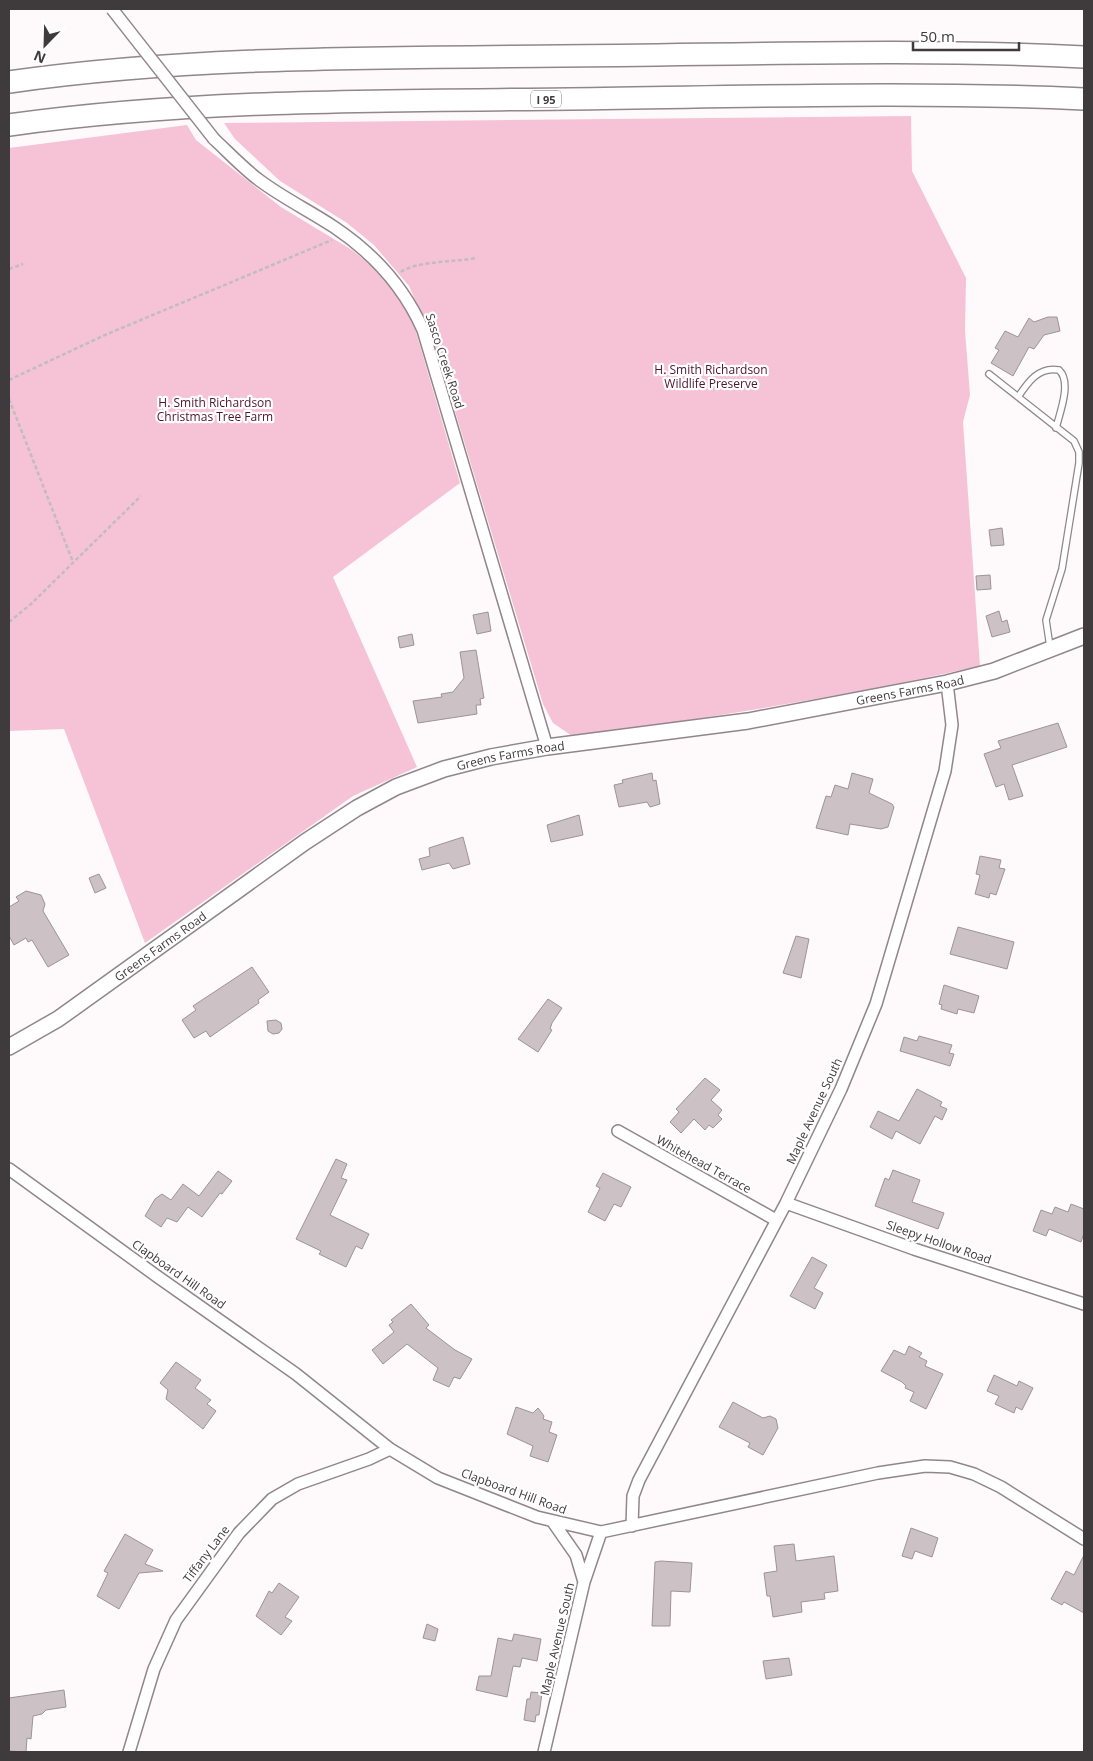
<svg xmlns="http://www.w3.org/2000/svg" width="1093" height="1761" viewBox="0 0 1093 1761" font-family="'Open Sans',sans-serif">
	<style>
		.green { fill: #f6c3d6 }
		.building { fill: #ccc1c5; stroke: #9e9397 }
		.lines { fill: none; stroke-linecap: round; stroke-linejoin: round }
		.service-casing { stroke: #91868a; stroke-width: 8 }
		.minor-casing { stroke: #91868a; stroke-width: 14 }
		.tertiary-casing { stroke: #91868a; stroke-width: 18 }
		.motorway-casing { stroke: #91868a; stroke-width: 24 }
		.path { stroke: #c1bcbe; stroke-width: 2.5; stroke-dasharray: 4 2.5; stroke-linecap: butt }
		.service { stroke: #fff; stroke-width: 5.5 }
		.minor { stroke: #fff; stroke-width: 11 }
		.tertiary { stroke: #fff; stroke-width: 15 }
		.motorway { stroke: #fff; stroke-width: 21 }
		.minor-bridge-casing { stroke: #91868a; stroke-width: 14; stroke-linecap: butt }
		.minor-bridge { stroke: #fff; stroke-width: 11 }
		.labels { text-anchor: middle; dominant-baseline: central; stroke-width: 4.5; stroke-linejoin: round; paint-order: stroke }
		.shield { fill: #fff; stroke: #797576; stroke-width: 1 }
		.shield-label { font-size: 11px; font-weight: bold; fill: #3f3a3c }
		.street-label { font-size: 12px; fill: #3f3a3c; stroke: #fff }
		.park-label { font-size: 12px; fill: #4f1431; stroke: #fff }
	</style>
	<rect width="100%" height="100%" fill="#fef9fb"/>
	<path class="green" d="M911 116 912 171 966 278 965 330 970 395 963 422 980 666C845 696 709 719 572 736L553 723 543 704 436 348 409 286 374 245 347 223 280 181 235 139 224 123Z
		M187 125 196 140 281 207 352 250 372 266 399 298 412 318 460 483 333 577 417 767 353 796 145 943 64 729 9 731V148Z"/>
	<path class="building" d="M1048 317H1057L1060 331 1044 335 1034 349 1029 347 1013 376 991 363 999 350 995 348 1005 331 1018 337 1029 318 1034 322Z
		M1002 528 1004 545 991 546 989 530Z
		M990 575 991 589 977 590 976 576Z
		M999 611 1002 622 1007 620 1010 632 992 637 986 616Z
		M488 612 491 631 477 634 473 615Z
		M412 634 414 645 400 648 398 637Z
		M476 650 484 698 480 699 481 705H476L477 714 418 723 413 701 442 697 441 694 453 692 464 678 460 652Z
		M1058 723 1067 747 1012 765 1023 796 1009 800 1004 784 996 787 984 754 1001 748 998 741Z
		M652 773 653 781 656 780 660 804 650 807 647 802 619 807 614 785 623 783 622 780Z
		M852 773 873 779 869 793 892 804 894 807 888 827 881 829 850 824 848 835 816 828 826 796 831 797 835 785 848 789Z
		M579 815 583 835 551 842 547 825Z
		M463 837 470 864 453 869 449 863 422 870 419 859 430 856 429 848Z
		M980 856 1001 860 999 868 1005 869 996 895 990 893 989 898 975 894 980 875 976 874Z
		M99 874 106 888 95 893 89 878Z
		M26 891 41 895 45 904 43 911 69 955 48 967 32 940 28 942 26 938 14 945 9 936V907L19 901 16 897Z
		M958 927 1014 942 1007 969 950 954Z
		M796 936 809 939 801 978 783 973Z
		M252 967 269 992 258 1000 259 1003 210 1037 206 1031 194 1038 182 1020 196 1010 193 1006Z
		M944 985 979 996 974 1013 958 1009 957 1014 941 1009 942 1005 939 1004Z
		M548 999 562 1008 552 1023 550 1029 552 1030 538 1052 518 1039Z
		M276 1020 281 1023 282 1029 279 1033 273 1034 268 1031 267 1021Z
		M919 1036 952 1045 949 1053 954 1054 950 1066 900 1051 904 1037 917 1041Z
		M705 1078 720 1090 711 1100 722 1110 718 1115 722 1119 713 1128 709 1125 705 1130 694 1119 681 1133 670 1122 679 1112 676 1109Z
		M917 1089 942 1102 940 1106 947 1109 942 1120 935 1116 920 1144 896 1131 892 1139 870 1127 878 1111 899 1121Z
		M336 1159 347 1164 341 1178 347 1180 330 1215 369 1234 362 1249 356 1246 346 1267 319 1254 321 1251 296 1239Z
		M893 1170 920 1180 912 1202 944 1213 938 1229 875 1206 885 1178 889 1180Z
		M218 1171 232 1181 222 1194 220 1193 202 1217 188 1207 177 1222 167 1218 161 1227 145 1216 155 1199 162 1194 171 1200 183 1184 199 1196Z
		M603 1173 631 1187 621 1207 614 1204 605 1221 588 1212 600 1188 596 1186Z
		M1071 1204 1084 1209V1233L1081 1242 1049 1229 1046 1236 1033 1231 1041 1210 1052 1214 1055 1207 1068 1212Z
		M812 1257 827 1265 814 1288 823 1293 815 1309 790 1296Z
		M411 1304 429 1325 426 1328 455 1350 472 1359 460 1379 454 1377 449 1387 433 1380 438 1368 407 1344 383 1364 372 1350 394 1332 389 1325 393 1322 391 1320Z
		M909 1346 922 1353 919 1357 927 1361 925 1366 943 1374 926 1409 910 1401 914 1392 905 1388 906 1386 902 1382 881 1371 894 1350 905 1355Z
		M176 1362 201 1380 195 1388 211 1400 207 1404 216 1411 203 1429 166 1399 168 1390 160 1383Z
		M994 1375 1017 1386 1019 1381 1033 1388 1022 1410 1016 1407 1014 1413 995 1404 999 1396 987 1391Z
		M733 1402 763 1418 770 1416 776 1419 778 1428 763 1455 748 1447 750 1443 719 1427Z
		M516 1407 533 1413 538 1408 544 1416 543 1419 552 1422 549 1432 557 1435 548 1462 530 1456 533 1446 507 1434Z
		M911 1528 938 1538 932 1557 915 1551 912 1559 902 1556Z
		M125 1534 153 1550 145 1564 163 1571 139 1573 119 1609 97 1596 108 1573 104 1571Z
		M794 1544 796 1561 834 1556 838 1591 824 1593 825 1599 801 1602 802 1612 773 1617 770 1596H767L764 1573 777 1571 774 1546Z
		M1084 1555V1613L1064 1602 1062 1605 1051 1599 1066 1571 1074 1575Z
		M661 1561 692 1563 690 1592 671 1591 670 1626H652L655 1562Z
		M279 1583 299 1597 285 1617 292 1621 281 1635 256 1616 269 1591 272 1593Z
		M427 1624 438 1629 435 1641 423 1638Z
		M514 1634 541 1639 537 1661 522 1658 520 1667 513 1666 507 1697 476 1690 479 1676H491L498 1638 512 1641Z
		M789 1658 792 1675 766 1679 763 1661Z
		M64 1690 66 1707 46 1710 42 1714 33 1716 31 1739 27 1738 26 1752 9 1751V1698Z
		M531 1692 542 1693 539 1715H536L535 1722 524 1720 527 1699H530Z"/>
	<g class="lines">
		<defs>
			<path id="service" d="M989 374 1074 441 1079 452V463L1062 569 1046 620 1050 647
				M1018 397C1028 382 1039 366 1059 370 1072 382 1060 412 1056 428"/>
			<path id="minor" d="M214 139C229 153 243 168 259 180 283 198 310 211 334 227 373 253 404 287 423 330L547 747
				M618 1131 776 1220
				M9 1169 158 1277 296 1374 390 1449 438 1478 537 1517 601 1532 878 1473 925 1466 950 1467 974 1474 1001 1487 1084 1539
				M786 1203 914 1249 1084 1304
				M553 1522 576 1555 584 1582
				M632 1526 633 1496 639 1480 786 1203 841 1089 876 1004 945 771 952 725 947 683
				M129 1752 154 1669 176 1620 239 1533 272 1499 298 1484 369 1459 390 1449
				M544 1752 584 1582 601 1532"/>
			<g id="tertiary">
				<path id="s1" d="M9 1047 58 1019 305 842 357 808 396 787 444 769 491 757 547 747 748 721 947 683 994 671 1084 636"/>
			</g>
			<path id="motorway" d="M9 82C191 56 376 58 560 56 734 55 910 48 1084 57
				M9 125C195 99 383 101 570 99 742 97 913 91 1084 99"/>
		</defs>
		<use href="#service" class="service-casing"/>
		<use href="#minor" class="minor-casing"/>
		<use href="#tertiary" class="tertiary-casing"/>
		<use href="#motorway" class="motorway-casing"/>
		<path class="path" d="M9 269 23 264
			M401 272C415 261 456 262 476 258
			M9 380 105 335 332 240
			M9 399 73 562
			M9 622 31 604 141 496"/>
		<use href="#service" class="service"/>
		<use href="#minor" class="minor"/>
		<use href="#tertiary" class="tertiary"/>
		<use href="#motorway" class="motorway"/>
		<defs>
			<path id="minor-bridge" d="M112 9 214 139"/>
		</defs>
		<use href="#minor-bridge" class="minor-bridge-casing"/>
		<use href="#minor-bridge" class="minor-bridge"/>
	</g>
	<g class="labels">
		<rect class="shield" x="531" y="90.5" width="30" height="17" rx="4"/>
		<g class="shield-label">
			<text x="546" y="99">I 95</text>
		</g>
		<g class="street-label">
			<text transform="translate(445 361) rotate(72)">Sasco Creek Road</text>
			<text stroke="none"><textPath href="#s1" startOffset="991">Greens Farms Road</textPath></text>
			<text stroke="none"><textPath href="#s1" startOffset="586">Greens Farms Road</textPath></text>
			<text stroke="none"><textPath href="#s1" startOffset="182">Greens Farms Road</textPath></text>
			<text transform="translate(814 1111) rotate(-65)">Maple Avenue South</text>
			<text transform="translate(704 1164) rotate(29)">Whitehead Terrace</text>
			<text transform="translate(939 1242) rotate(19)">Sleepy Hollow Road</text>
			<text transform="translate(179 1274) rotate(35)">Clapboard Hill Road</text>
			<text transform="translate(514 1491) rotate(20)">Clapboard Hill Road</text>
			<text transform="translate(206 1554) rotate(-53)">Tiffany Lane</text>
			<text transform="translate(557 1639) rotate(-77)">Maple Avenue South</text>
		</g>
		<g class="park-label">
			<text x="711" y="369">H. Smith Richardson<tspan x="711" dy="14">Wildlife Preserve</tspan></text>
			<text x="215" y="402">H. Smith Richardson<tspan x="215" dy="14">Christmas Tree Farm</tspan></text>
		</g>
	</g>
	<rect width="1093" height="1761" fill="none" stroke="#3f3a3c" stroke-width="20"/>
	<g transform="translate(45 45) rotate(203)" stroke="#ffffff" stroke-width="4" paint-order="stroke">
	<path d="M0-4L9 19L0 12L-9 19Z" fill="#3f3a3c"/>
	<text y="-8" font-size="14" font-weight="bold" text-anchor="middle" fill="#3f3a3c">N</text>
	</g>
	<path d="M913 42v8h106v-8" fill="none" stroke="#3f3a3c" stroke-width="2.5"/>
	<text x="920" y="42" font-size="15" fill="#3f3a3c" stroke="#ffffff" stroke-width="4" paint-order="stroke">50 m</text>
</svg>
